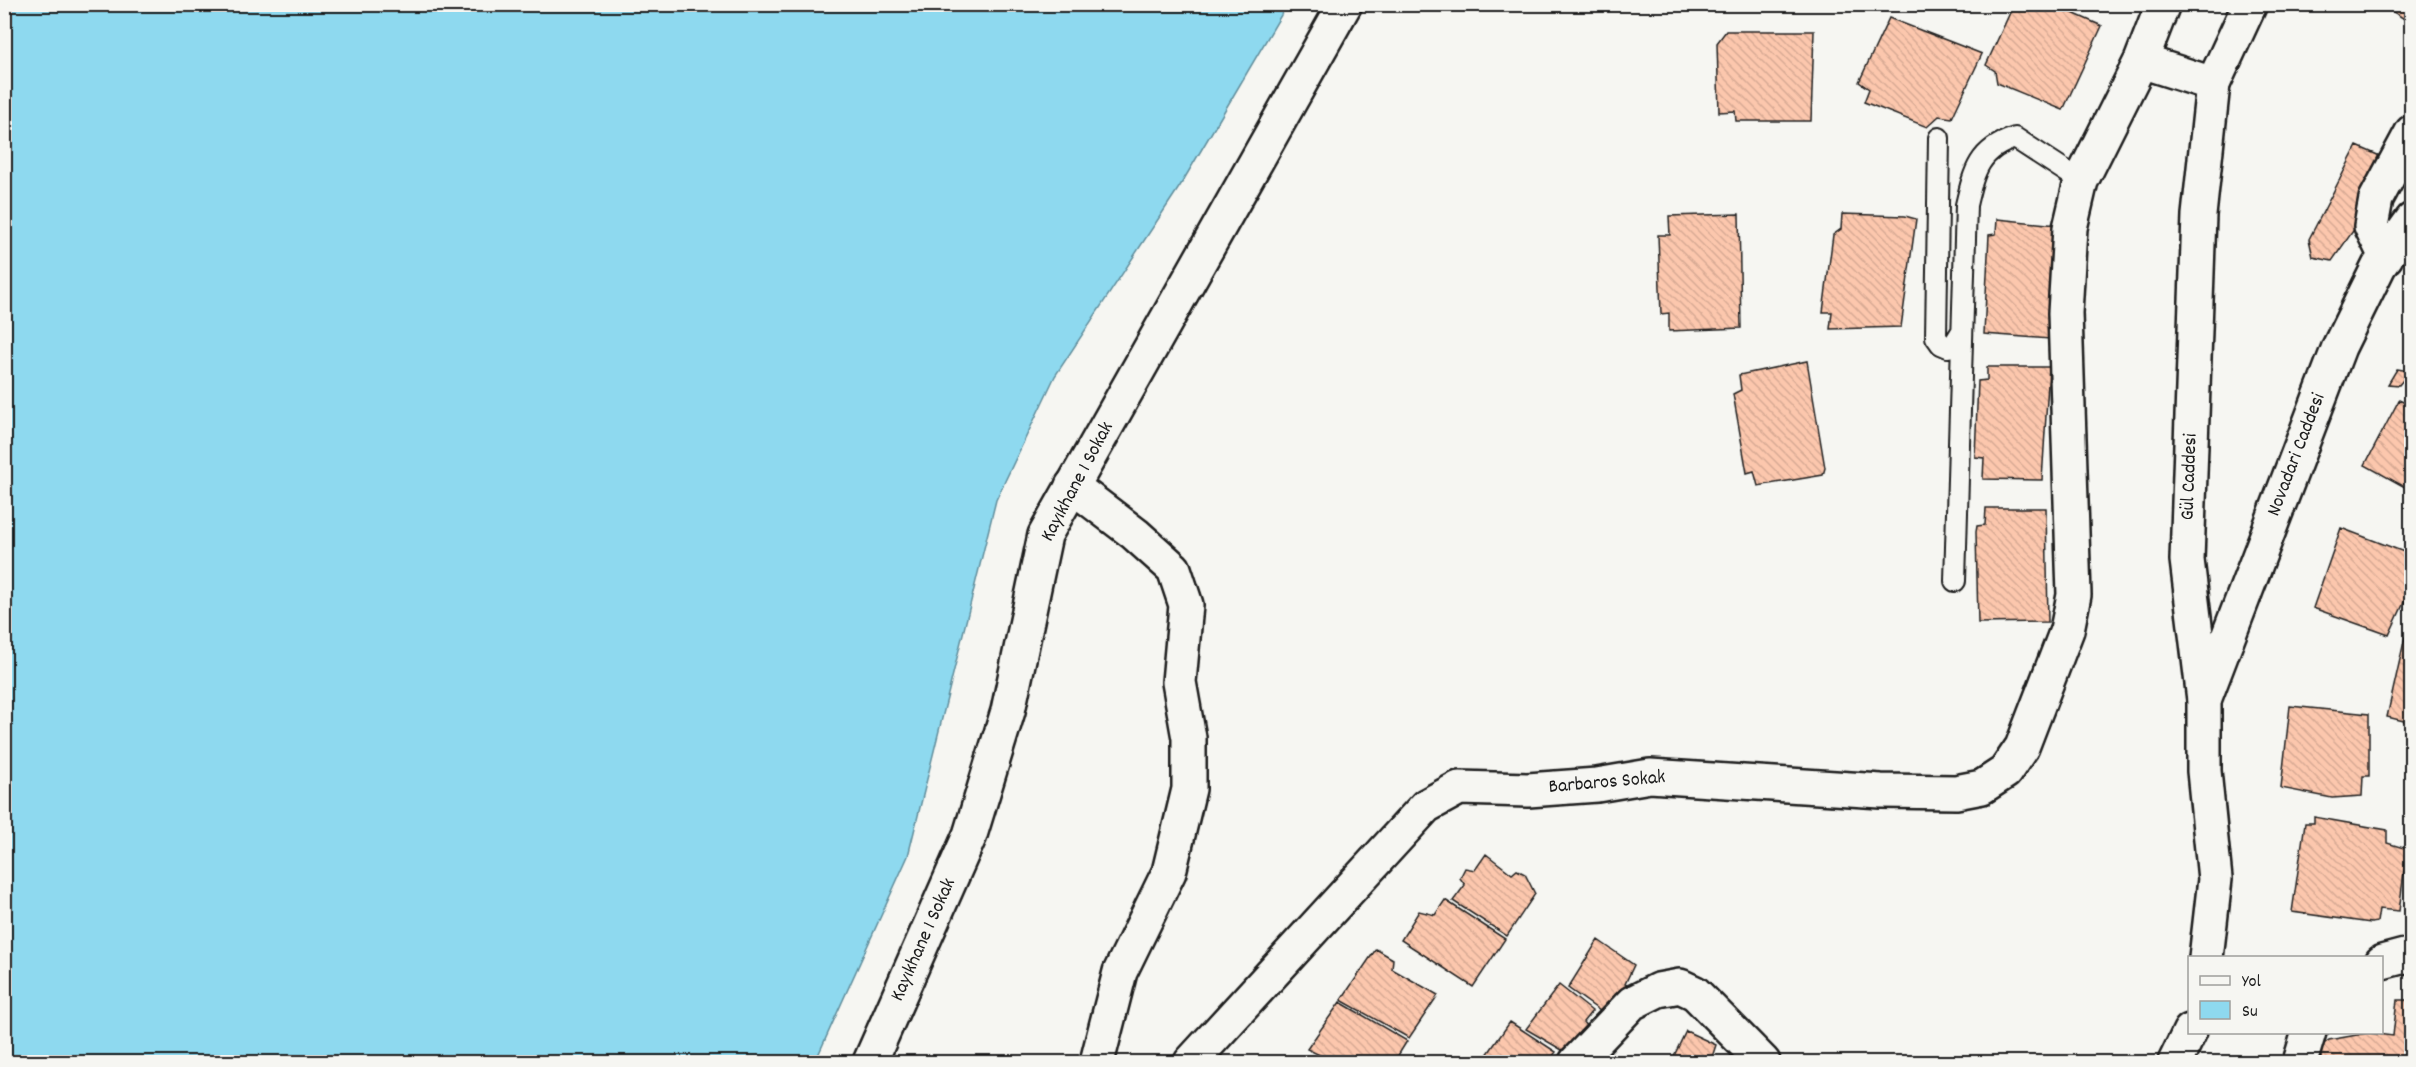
<svg xmlns="http://www.w3.org/2000/svg" width="2416" height="1067" viewBox="0 0 2416 1067" font-family="Dekko,sans-serif">
	<style>
		.water { fill: #8ed9ef; stroke: #608d9b; stroke-width: 1.5 }
		.building { fill: url(#building-back-hatch); stroke: #1c1c1c; stroke-width: 1.5 }
		.lines { fill: none; stroke-linecap: round; stroke-linejoin: round }
		.lane-casing { stroke: #1c1c1c; stroke-width: 24 }
		.street-casing { stroke: #1c1c1c; stroke-width: 38 }
		.secondary-casing { stroke: #1c1c1c; stroke-width: 38 }
		.lane { stroke: #f6f6f2; stroke-width: 20 }
		.street { stroke: #f6f6f2; stroke-width: 33 }
		.secondary { stroke: #f6f6f2; stroke-width: 33 }
		.labels { text-anchor: middle; dominant-baseline: central; stroke-width: 6; stroke-linejoin: round; paint-order: stroke }
		.street-label { font-size: 20px; fill: #1c1c1c; stroke: #f6f6f2 }
	</style>
	<defs>
		<pattern id="building-back-hatch" width="6" height="6" patternUnits="userSpaceOnUse" patternTransform="scale(1.5)"><rect width="6" height="6" fill="#fcc7ad"/><path d="M-1 5l2 2M0 0l6 6M5-1l2 2" fill="none" stroke="#d7aa94"/></pattern>
	</defs>
	<rect width="100%" height="100%" fill="#f6f6f2"/>
	<filter id="ink" filterUnits="userSpaceOnUse"><feTurbulence type="fractalNoise" baseFrequency=".0167" numOctaves="2"/><feDisplacementMap in="SourceGraphic" scale="12" xChannelSelector="R" yChannelSelector="G"/><feConvolveMatrix kernelMatrix="1 2 1 2 8 2 1 2 1" color-interpolation-filters="sRGB"/></filter>
	<g filter="url(#ink)">
		<path class="water" d="M5 4 1287 5 1180 186 1055 376 996 500 908 856 815 1062H5Z"/>
		<path class="building" d="M2014 4H2024L2029 7 2031 4H2052L2102 26 2063 110 1997 83 1995 71 1986 65Z
			M2389 4H2412V24L2387 8Z
			M1889 18 1982 54 1952 118 1939 116 1927 127 1864 102 1869 89 1859 82Z
			M1726 31H1814L1811 121H1736L1735 111 1719 112 1717 43Z
			M2357 146 2389 160 2367 211 2332 261 2313 257 2309 239Z
			M1739 214 1741 328 1669 331V313L1661 314 1658 235H1670L1669 216Z
			M1842 214 1905 216 1916 219 1901 327 1830 329 1832 312H1823L1833 235 1841 229Z
			M1997 219 2057 225 2050 339 1984 334 1989 235 1996 234Z
			M1807 361 1825 468 1823 475 1758 486 1754 471 1747 473 1733 394 1741 390 1739 375Z
			M1987 367H2049L2042 480 1983 479 1984 458 1975 457 1978 381 1987 380Z
			M2397 369 2403 370 2407 375 2399 385 2388 384Z
			M2399 400 2412 406V491L2365 465Z
			M1986 508H2046L2048 622 1978 623 1976 532 1977 526 1985 525Z
			M2341 528 2412 555 2407 596 2389 635 2313 608Z
			M2405 637 2412 638V723L2387 717Z
			M2290 706 2369 714V776H2363L2362 796 2332 798 2281 788Z
			M2314 817 2387 830V843L2407 849 2399 911 2379 909 2377 922 2371 923 2292 912 2305 823H2314Z
			M1486 854 1512 874 1517 870 1525 874 1535 894 1507 936 1453 901 1465 885 1460 878 1465 868 1475 870Z
			M1445 900 1505 939 1473 987 1401 940 1419 911 1435 915Z
			M1598 940 1634 965 1625 984 1629 986 1603 1013 1568 988Z
			M1376 949 1393 959 1392 969 1438 995 1409 1038 1341 1000Z
			M1559 985 1592 1011 1583 1022 1587 1027 1562 1050 1526 1029Z
			M2397 1000H2412V1062H2327V1060L2321 1061V1046L2329 1040 2368 1033 2393 1036Z
			M1340 1002 1407 1041 1394 1062H1334L1307 1049Z
			M1510 1022 1556 1052 1548 1062H1482Z
			M1686 1031 1716 1045 1711 1060 1713 1062H1671Z"/>
		<g class="lines">
			<defs>
				<path id="lane" d="M1939 138 1936 337 1941 344 1948 347 1954 344 1962 331
					M1955 581 1966 205C1974 171 1979 149 2015 138L2081 181"/>
				<path id="street" d="M2141 61 2213 84
					M2386 257 2371 226 2376 199 2412 132
					M1072 486 1135 534 1174 569 1186 605 1179 682 1189 738V789L1169 872 1120 972 1097 1062
					M2204 700 2339 347 2379 266 2412 220
					M2382 962 2412 954
					M1191 1062 1426 806 1459 788 1528 790 1597 785 1650 776 1881 791 1956 792 1982 787 2005 772 2022 747 2067 630 2074 595 2065 313 2070 228 2081 181 2141 61 2163 4
					M1576 1062 1632 1003 1658 990 1680 986 1695 993 1763 1062
					M2300 1062 2309 1032"/>
				<path id="secondary" d="M2206 958 2215 879 2204 771V700L2187 560 2199 215 2213 84 2250 4
					M870 1062 970 835 1008 711 1045 535 1345 4
					M2175 1062 2190 1031"/>
			</defs>
			<use href="#lane" class="lane-casing"/>
			<use href="#street" class="street-casing"/>
			<use href="#secondary" class="secondary-casing"/>
			<use href="#lane" class="lane"/>
			<use href="#street" class="street"/>
			<use href="#secondary" class="secondary"/>
		</g>
	</g>
	<g class="labels">
		<g class="street-label">
			<text transform="translate(2297 455) rotate(-69)">Novadari Caddesi</text>
			<text transform="translate(2190 477) rotate(-88)">Gül Caddesi</text>
			<text transform="translate(1078 482) rotate(-62)">Kayıkhane 1 Sokak</text>
			<text transform="translate(1607 783) rotate(-5)">Barbaros Sokak</text>
			<text transform="translate(924 940) rotate(-66)">Kayıkhane 1 Sokak</text>
		</g>
	</g>
	<rect width="2416" height="1067" fill="none" stroke="#f6f6f2" stroke-width="24"/>
	<rect x="12" y="12" width="2392" height="1043" fill="none" stroke="#1c1c1c" stroke-width="2" filter="url(#ink)"/>
	<rect x="2188" y="956" width="195" height="78" fill="#f6f6f2" stroke="#9f9f9c" stroke-width="1.5"/>
	<rect x="2200" y="976" width="30" height="9" fill="#f6f6f2" stroke="#9f9f9c" stroke-width="1.5"/>
	<text x="2242" y="986" font-size="18" fill="#1c1c1c">Yol</text>
	<rect x="2200" y="1001" width="30" height="18" fill="#8ed9ef" stroke="#9f9f9c" stroke-width="1.5"/>
	<text x="2242" y="1016" font-size="18" fill="#1c1c1c">Su</text>
</svg>
